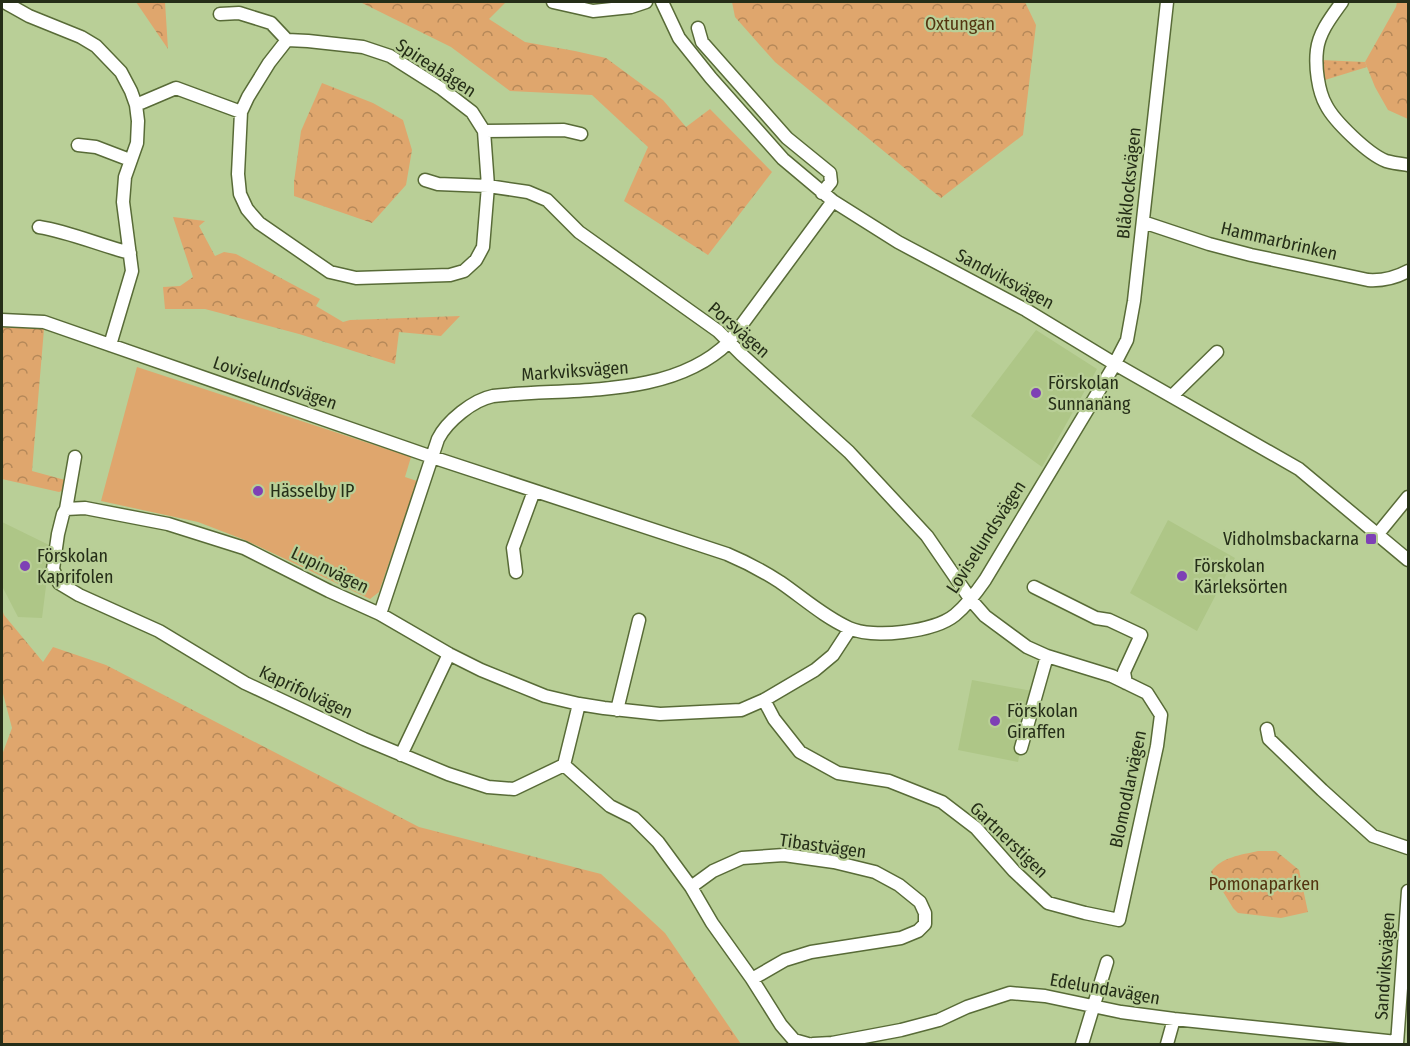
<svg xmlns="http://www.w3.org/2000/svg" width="1410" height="1046" viewBox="0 0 1410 1046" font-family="'Fira Sans Condensed',sans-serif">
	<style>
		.built { fill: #aec687 }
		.grass { fill: url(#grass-dots) }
		.forest { fill: url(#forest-crowns) }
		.garden { fill: #dfa66d }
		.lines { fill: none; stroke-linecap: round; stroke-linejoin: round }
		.minor-casing { stroke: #586b37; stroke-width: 15 }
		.minor { stroke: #fff; stroke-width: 12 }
		.poi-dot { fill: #7e40b5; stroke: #b9cf97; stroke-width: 2 }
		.labels { text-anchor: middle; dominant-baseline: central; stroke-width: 4.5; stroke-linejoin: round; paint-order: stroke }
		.park-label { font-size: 18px; fill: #533410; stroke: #b9cf97 }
		.street-label { font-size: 18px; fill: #252e18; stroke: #b9cf97 }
		.poi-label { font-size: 18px; fill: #252e18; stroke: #b9cf97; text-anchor: start }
	</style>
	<defs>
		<pattern id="grass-dots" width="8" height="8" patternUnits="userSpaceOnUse" patternTransform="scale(1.5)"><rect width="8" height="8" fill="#dfa66d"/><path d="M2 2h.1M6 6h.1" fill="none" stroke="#b58859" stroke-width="1.8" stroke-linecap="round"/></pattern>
		<pattern id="forest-crowns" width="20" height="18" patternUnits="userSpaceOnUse" patternTransform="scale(1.5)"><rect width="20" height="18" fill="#dfa66d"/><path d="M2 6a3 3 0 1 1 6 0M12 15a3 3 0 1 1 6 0" fill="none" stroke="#b58859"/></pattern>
	</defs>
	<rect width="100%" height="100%" fill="#b9cf97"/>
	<path class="built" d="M1036 330 1097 369 1042 467 971 416Z
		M1168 520 1235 558 1197 631 1130 593Z
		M2 522 51 546 42 618 18 617 2 586Z
		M972 680 1032 691 1018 762 958 750Z"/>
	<path class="grass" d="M1321 60 1365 62 1367 67 1325 80Z"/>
	<path class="forest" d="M136 2H165L168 49Z
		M360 2H506L489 19 525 42 575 51 606 58 663 100 686 127 710 109 772 172 708 255 624 201 648 147 592 95 510 91 451 47Z
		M732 2H1025L1036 25 1023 135 941 198 775 62 735 17Z
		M1397 2H1408V119L1388 110 1375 87 1365 62 1396 7Z
		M322 83 373 103 403 120 412 150 406 185 372 223 294 196V182L301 131Z
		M173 217 205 221 199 226 215 256 224 252 236 254 320 299 316 306 343 322 350 320 460 316 441 336 399 332 395 364 299 334 205 309H165L163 287 180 286 193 277Z
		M2 327 44 329 32 471 65 480 64 490 59 492 2 479Z
		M2 609 4 615 43 662 53 647 106 665 419 827 601 874 665 933 741 1044H2V755L12 728 2 690Z
		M1258 851H1276L1299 870 1308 912 1281 918 1238 913 1233 908 1211 872C1221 857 1241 855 1258 851Z"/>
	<path class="garden" d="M137 367 411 457 405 477 417 481 379 592 370 599 245 540 198 522 101 501Z"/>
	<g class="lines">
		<defs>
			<path id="minor" d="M4 2 29 16 81 37 96 46 121 72 131 91 136 105 138 121 137 143 125 177 123 202 132 271 110 345
				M553 2 593 11 631 7 646 2
				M662 2 679 38 711 78 783 159 833 201 898 242 1026 310 1115 364 1299 469 1408 560
				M1342 2C1332 16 1319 32 1317 50 1315 66 1318 91 1326 105 1334 121 1368 154 1386 161 1393 163 1401 164 1408 165
				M220 14 239 13 271 23 287 40
				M698 28 702 42 787 138 830 173 831 182 822 193
				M287 40 308 41 363 47 390 56 442 89 472 112 484 131 488 186 483 247 476 260 464 271 450 275 356 278 330 272 259 223 247 209 240 194 238 174 241 112 248 97 269 63Z
				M136 105 176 88 241 112
				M484 131 564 130 581 134
				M78 145 96 147 130 160
				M425 180 438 184 488 186 528 192 547 200 579 232 718 331 741 354 849 452 927 536 971 600 985 616 1027 647 1047 656 1112 676 1147 693 1161 715 1157 746 1119 920 1085 913 1048 903 1014 871 976 828 942 802 889 781 838 773 800 752 774 719 764 700
				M1143 222 1209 244 1251 255 1368 280C1383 281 1395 278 1408 271
				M39 227C70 232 99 245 130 253
				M2 320 44 322 432 457 727 554C746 562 763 571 780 582 802 597 824 617 849 628 873 639 934 632 955 615 967 605 976 593 985 580L1112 369 1127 340 1134 301 1167 2
				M1172 396 1217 352
				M75 457 66 509 63 514 58 534 53 569 59 583 79 595 159 631 245 683 364 739 448 774 488 787 514 789 564 765 579 704
				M66 509 85 508 168 524 244 548 329 591 380 614 449 654 481 670 545 696 579 704 604 708 660 714 741 710 764 700 815 670 833 655 850 629
				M1377 535 1408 497
				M516 572 513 548 534 491
				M1034 587 1096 618 1109 620 1141 635 1124 672 1126 683
				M380 614 432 457C434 451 436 445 438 439 447 421 473 400 493 396 569 387 670 400 729 342L833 201
				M617 710 639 620
				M1267 729 1269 739 1322 790 1373 836 1408 848
				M1021 748 1047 656
				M401 755 449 654
				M564 765 610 806 634 818 658 842 691 887 712 923 752 979 781 1025 794 1040 808 1044
				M691 887 713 871 742 858 784 855 834 862 875 872 899 885 920 902 925 913V924L918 931 901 938 811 952 785 960 752 979
				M813 1044 832 1043 901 1030 939 1020 967 1007 1010 993 1045 996 1121 1012 1174 1019 1397 1042
				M1082 1044 1107 962
				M1167 1044 1174 1019
				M1397 1044 1408 891"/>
		</defs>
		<use href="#minor" class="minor-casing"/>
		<use href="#minor" class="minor"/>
	</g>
	<g class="poi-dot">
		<circle cx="1036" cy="393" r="6"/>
		<circle cx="258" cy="491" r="6"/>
		<rect x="1365" y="533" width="12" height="12" rx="3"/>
		<circle cx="25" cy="566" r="6"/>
		<circle cx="1182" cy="576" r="6"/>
		<circle cx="995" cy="721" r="6"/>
	</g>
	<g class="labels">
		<g class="park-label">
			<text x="960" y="24">Oxtungan</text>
			<text x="1264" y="884">Pomonaparken</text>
		</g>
		<g class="street-label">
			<text transform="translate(436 68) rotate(33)">Spireabågen</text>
			<text transform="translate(1129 183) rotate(-84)">Blåklocksvägen</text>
			<text transform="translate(1279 241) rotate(13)">Hammarbrinken</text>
			<text transform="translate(1005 279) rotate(28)">Sandviksvägen</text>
			<text transform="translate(739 330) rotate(41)">Porsvägen</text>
			<text transform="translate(575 371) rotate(-4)">Markviksvägen</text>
			<text transform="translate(275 383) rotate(19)">Loviselundsvägen</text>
			<text transform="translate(986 537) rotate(-57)">Loviselundsvägen</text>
			<text transform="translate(330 570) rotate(26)">Lupinvägen</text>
			<text transform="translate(306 692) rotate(25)">Kaprifolvägen</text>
			<text transform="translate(1128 789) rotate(-78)">Blomodlarvägen</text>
			<text transform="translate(1009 840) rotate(44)">Gartnerstigen</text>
			<text transform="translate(823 846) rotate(8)">Tibastvägen</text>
			<text transform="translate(1385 966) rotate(-86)">Sandviksvägen</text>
			<text transform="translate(1105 989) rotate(10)">Edelundavägen</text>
		</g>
		<g class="poi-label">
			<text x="1048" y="383">Förskolan<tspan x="1048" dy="21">Sunnanäng</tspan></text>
			<text x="270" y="491">Hässelby IP</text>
			<text x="1359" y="539" text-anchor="end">Vidholmsbackarna</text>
			<text x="37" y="556">Förskolan<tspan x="37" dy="21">Kaprifolen</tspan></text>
			<text x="1194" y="566">Förskolan<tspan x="1194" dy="21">Kärleksörten</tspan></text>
			<text x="1007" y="711">Förskolan<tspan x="1007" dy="21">Giraffen</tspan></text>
		</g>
	</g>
	<rect width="1410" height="1046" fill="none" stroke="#252e18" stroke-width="6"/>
</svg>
